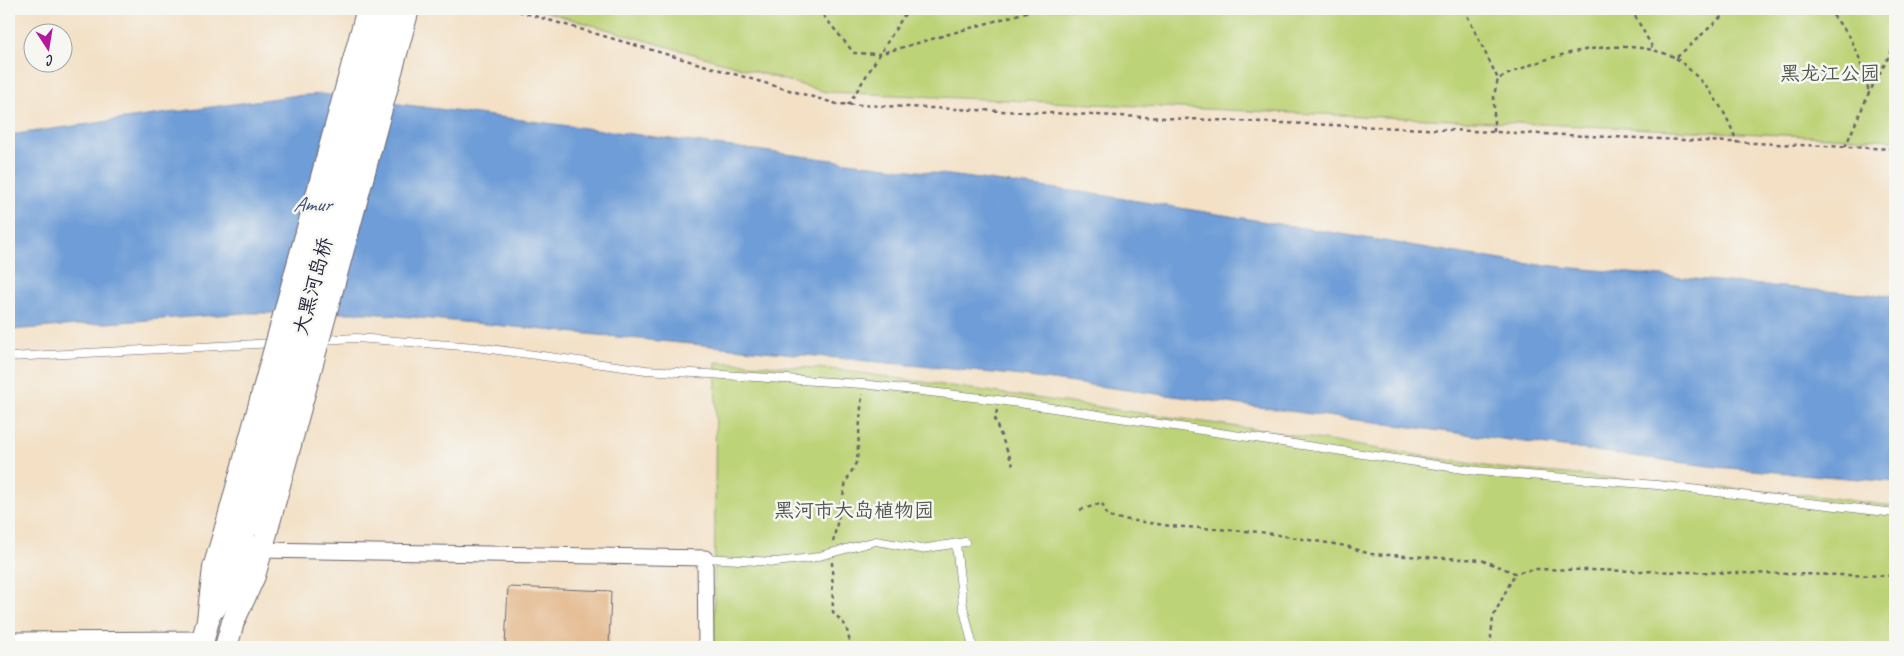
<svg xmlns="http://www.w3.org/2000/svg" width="1904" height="656" viewBox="0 0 1904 656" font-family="Caveat,'LXGW WenKai TC',sans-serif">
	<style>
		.green { fill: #bdd377; stroke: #707a59 }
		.water { fill: #6e9dd7; stroke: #486089 }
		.building { fill: #e4b78b }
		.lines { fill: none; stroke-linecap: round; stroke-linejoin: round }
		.lane-casing { stroke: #6b646b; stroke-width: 9 }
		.street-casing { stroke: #6b646b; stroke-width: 17 }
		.secondary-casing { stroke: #6b646b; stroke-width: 24 }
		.path { stroke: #6b646b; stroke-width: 2.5; stroke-dasharray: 4 4; stroke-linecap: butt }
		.lane { stroke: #fff; stroke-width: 8 }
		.street { stroke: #fff; stroke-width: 15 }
		.secondary { stroke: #fff; stroke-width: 22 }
		.secondary-bridge-casing { stroke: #6b646b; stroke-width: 24; stroke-linecap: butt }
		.secondary-bridge { stroke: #fff; stroke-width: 22 }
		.labels { text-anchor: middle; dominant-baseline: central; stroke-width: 5; stroke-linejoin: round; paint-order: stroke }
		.park-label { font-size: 20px; fill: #50574d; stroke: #f6f6f2 }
		.street-label { font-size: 20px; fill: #22223b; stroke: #f6f6f2 }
		.water-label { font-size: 21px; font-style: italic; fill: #405379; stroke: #f6f6f2 }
	</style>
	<rect width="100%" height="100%" fill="#f6f6f2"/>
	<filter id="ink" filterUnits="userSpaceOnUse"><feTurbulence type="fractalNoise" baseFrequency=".02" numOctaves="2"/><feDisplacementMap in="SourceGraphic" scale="10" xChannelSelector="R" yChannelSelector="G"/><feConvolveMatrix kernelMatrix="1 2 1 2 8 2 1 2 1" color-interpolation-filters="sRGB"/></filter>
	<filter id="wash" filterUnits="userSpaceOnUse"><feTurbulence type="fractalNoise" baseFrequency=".0096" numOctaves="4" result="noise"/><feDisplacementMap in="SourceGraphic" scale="20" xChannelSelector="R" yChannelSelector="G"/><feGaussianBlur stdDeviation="1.12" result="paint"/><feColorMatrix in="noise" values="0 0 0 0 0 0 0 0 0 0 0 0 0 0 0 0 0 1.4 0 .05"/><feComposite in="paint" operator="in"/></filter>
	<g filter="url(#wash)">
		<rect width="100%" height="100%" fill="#f3e0c5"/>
		<path class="green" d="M536 9H1895V140L826 92Z
			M716 362 831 369 1260 430 1498 468 1807 495 1895 506V647H714Z"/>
		<path class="water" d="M322 94 1088 193 1520 263 1837 292 1895 296V482L1716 467 1013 375 369 313H246L9 330V135L291 96Z"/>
		<g id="blocks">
			<path class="building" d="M508 587 611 591 609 647H505Z"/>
		</g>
	</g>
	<g filter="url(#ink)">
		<use href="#blocks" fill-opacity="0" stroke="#6b646b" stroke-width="1"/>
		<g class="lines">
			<defs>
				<path id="lane" d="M320 340 356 338 476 347 646 370 862 384 998 400 1477 471 1657 485 1895 513
					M9 357 274 343
					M956 544 963 606 973 647
					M705 558 775 562 812 558 876 541 921 549 965 542"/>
				<path id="street" d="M261 550 705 558 706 647
					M9 640 203 639"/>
				<path id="secondary" d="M215 608 234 571 244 533
					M201 647 208 620 214 568 226 528
					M226 647 233 622 254 576 266 533"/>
			</defs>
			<use href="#lane" class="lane-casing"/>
			<use href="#street" class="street-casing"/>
			<use href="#secondary" class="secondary-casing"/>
			<path class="path" d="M511 9 837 104 1895 149
				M818 9 854 53 879 54 1037 9
				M1464 9 1498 79C1549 54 1622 33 1676 58L1730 9
				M1631 9 1654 50
				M1828 9 1850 37 1858 54 1869 92
				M1676 58C1706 82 1725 107 1737 143
				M848 105 908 9
				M1494 132V95L1498 79
				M1845 147 1869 93 1895 45
				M997 410 995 421 1013 465
				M1080 510 1102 503 1108 517 1171 526 1260 532 1346 546 1370 554 1482 560 1515 573 1535 569 1895 576
				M833 542 846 482 857 461 862 394
				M832 562 833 612 846 626 851 647
				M1490 647 1493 617 1515 573"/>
			<use href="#lane" class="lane"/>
			<use href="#street" class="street"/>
			<use href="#secondary" class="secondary"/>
			<defs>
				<path id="secondary-bridge" d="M226 528 368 9
					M244 533 389 9
					M266 533 408 9"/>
			</defs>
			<use href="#secondary-bridge" class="secondary-bridge-casing"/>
			<use href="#secondary-bridge" class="secondary-bridge"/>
		</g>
	</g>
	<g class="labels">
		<g class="park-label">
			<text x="1830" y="73">黑龙江公园</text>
			<text x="854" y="510">黑河市大岛植物园</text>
		</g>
		<g class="street-label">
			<text transform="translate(313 286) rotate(-75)">大黑河岛桥</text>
		</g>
		<g class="water-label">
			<text x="312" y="204">Amur</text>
		</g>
	</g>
	<rect width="1904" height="656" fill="none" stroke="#f6f6f2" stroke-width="30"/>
	<g transform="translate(48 48) rotate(168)"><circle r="24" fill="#f6f6f2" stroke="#a1a1a9"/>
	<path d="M0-4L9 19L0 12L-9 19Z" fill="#b5179e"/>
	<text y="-8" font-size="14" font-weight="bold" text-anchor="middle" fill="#22223b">С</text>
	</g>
</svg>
